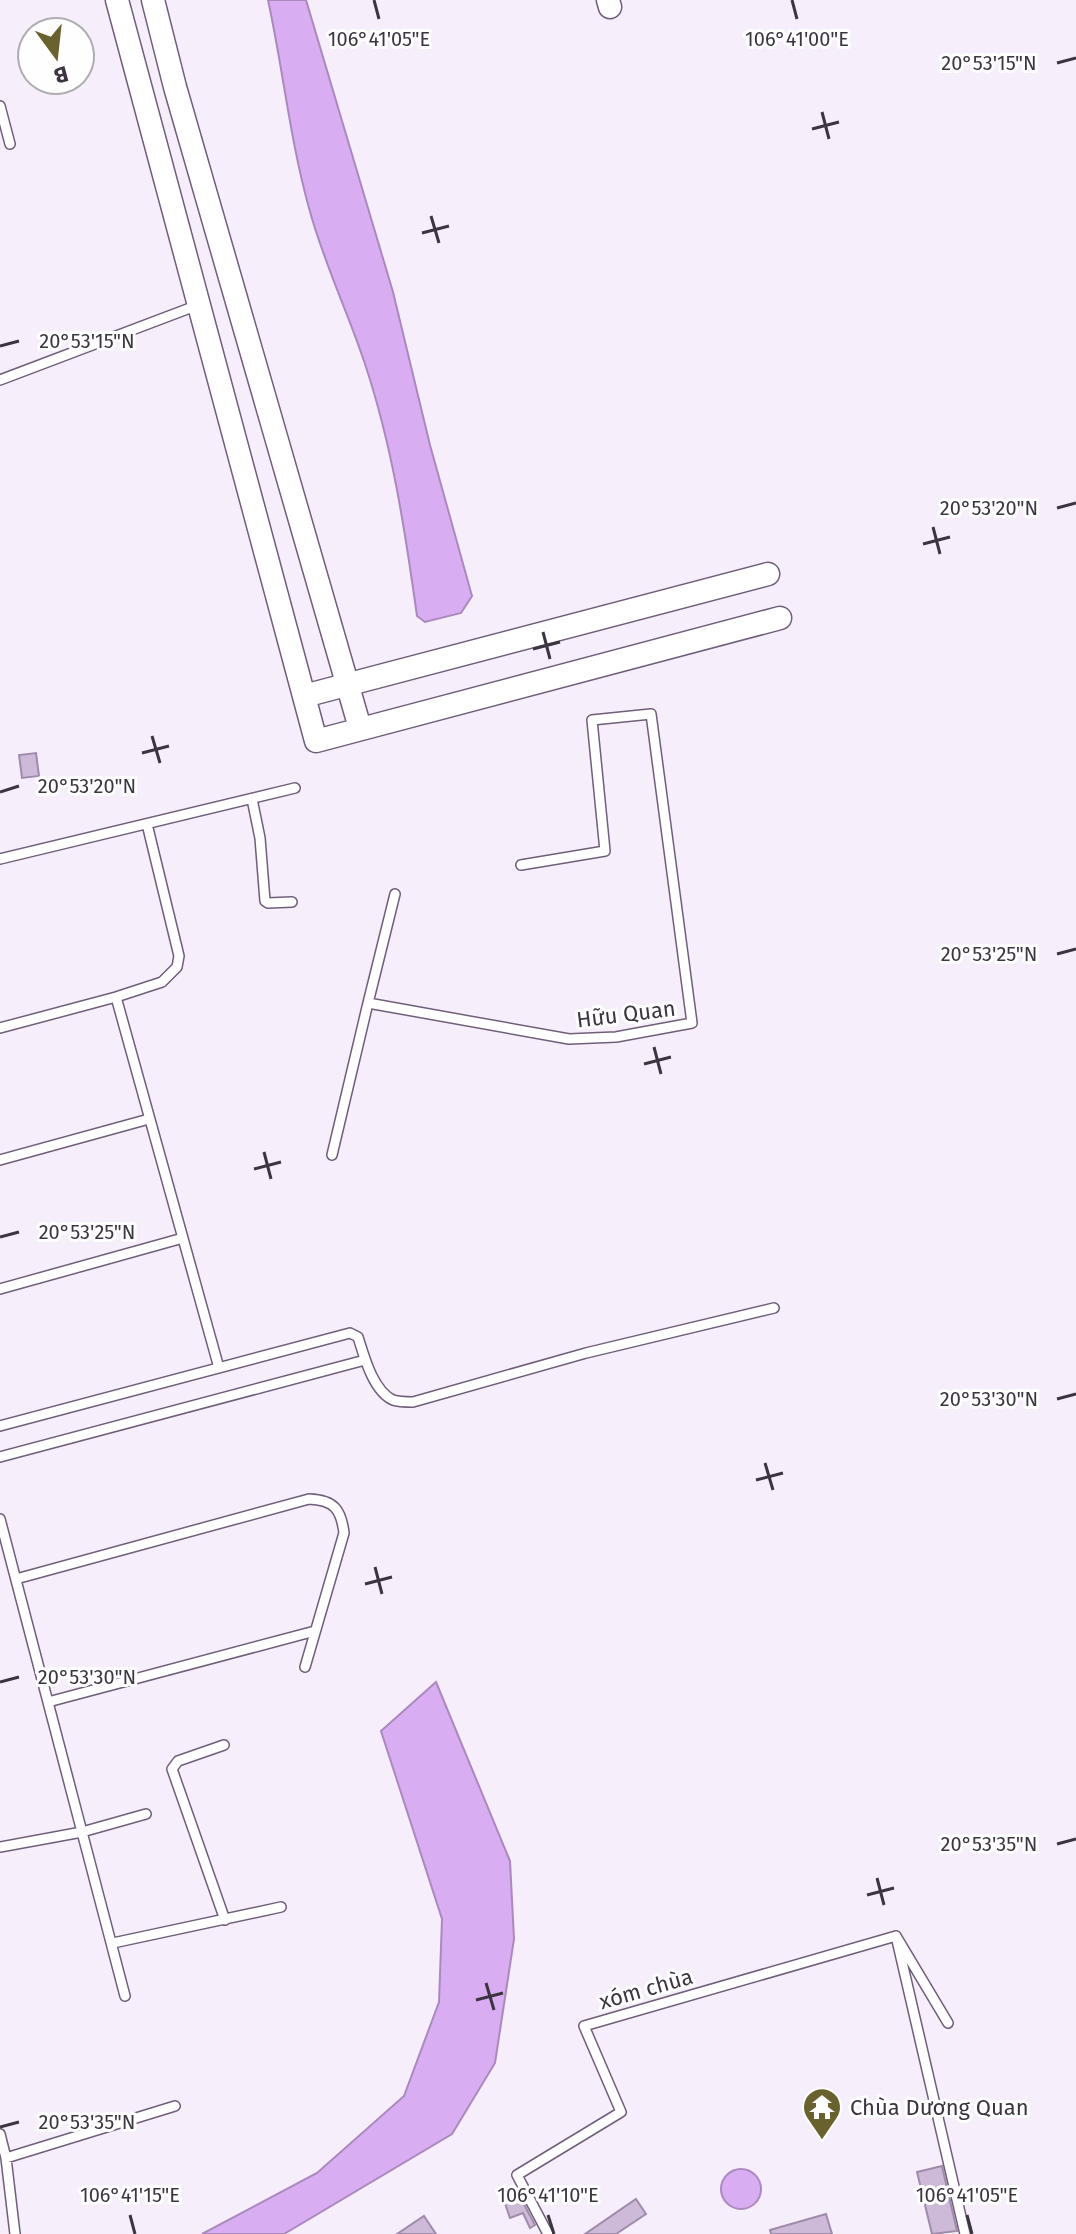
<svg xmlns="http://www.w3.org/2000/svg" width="1076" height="2234" viewBox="0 0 1076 2234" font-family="'Fira Sans',sans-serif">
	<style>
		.water { fill: #d9adf2; stroke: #aa89bd; stroke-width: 2 }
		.building { fill: #cdb9d8; stroke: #9f8caa; stroke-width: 2 }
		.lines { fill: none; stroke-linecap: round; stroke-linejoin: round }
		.service-casing { stroke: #705e7a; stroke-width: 12 }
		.tertiary-casing { stroke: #705e7a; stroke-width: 25 }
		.service { stroke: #fff; stroke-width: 9 }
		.tertiary { stroke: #fff; stroke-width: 22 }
		.ticks { fill: none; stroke: #3c3441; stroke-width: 3 }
		.labels { text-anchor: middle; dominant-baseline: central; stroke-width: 6; stroke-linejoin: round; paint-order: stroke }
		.street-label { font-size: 22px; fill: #3c3441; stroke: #fefefe }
		.poi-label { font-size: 22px; fill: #3c3441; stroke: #fefefe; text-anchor: start }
		.ticks-label { font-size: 20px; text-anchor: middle; fill: #3c3441; stroke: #fefefe; stroke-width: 6; stroke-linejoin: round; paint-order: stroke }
	</style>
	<rect width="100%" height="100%" fill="#f6eefb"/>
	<path class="water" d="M268 0H306L393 292 430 445 472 596 461 613 425 622 417 616C405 530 392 444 364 361 347 310 323 261 309 208 290 140 283 69 268 0Z
		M436 1682 510 1861 514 1939 495 2063 452 2134 284 2234H202L317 2173 404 2096 439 2002 442 1919 381 1731Z
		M721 2189a20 20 0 1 1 40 0a20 20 0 1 1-40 0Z"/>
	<path class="building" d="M36 753 39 776 22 778 19 755Z
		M942 2166 957 2231 932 2234 917 2172Z
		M516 2189 535 2225 530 2228 523 2213 510 2218 502 2195Z
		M636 2199 646 2214 616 2234H585Z
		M826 2214 832 2234H771L770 2230Z
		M424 2216 436 2234H397Z"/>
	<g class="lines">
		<defs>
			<path id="service" d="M0 106 10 144
				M0 380 198 305
				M252 799 260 838 265 901 268 903 292 902
				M0 859 295 788
				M395 894 368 1003 569 1039 616 1037 692 1023 651 714 592 720 605 851 521 865
				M116 997 219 1368
				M0 1028 116 997 162 982 177 967 179 956 147 824
				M332 1155 368 1003
				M0 1160 149 1119
				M0 1289 183 1238
				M0 1426 350 1333 358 1337C364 1356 373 1391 393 1400 399 1402 406 1402 413 1402L586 1353 774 1308
				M0 1457 365 1360
				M0 1519 82 1832 146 1814
				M16 1579 309 1499C334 1500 341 1509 344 1533L305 1667
				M48 1702 315 1631
				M224 1745 178 1761 172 1769 225 1920
				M0 1847 82 1832 125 1996
				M113 1943 281 1907
				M948 2023 896 1936 965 2234
				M0 2134 6 2158 15 2234
				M6 2158 175 2106
				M548 2234 517 2175 621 2112 584 2026 896 1936"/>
			<path id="tertiary" d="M117 0 316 741 780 618
				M153 0 175 87 360 728
				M608 0 610 7
				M304 696 768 574"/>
		</defs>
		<use href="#service" class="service-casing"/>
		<use href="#tertiary" class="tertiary-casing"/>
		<use href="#service" class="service"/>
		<use href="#tertiary" class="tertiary"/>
	</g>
	<path class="ticks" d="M374 0 379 19M792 0 797 19M1057 63 1076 58M822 112 829 139M812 129 839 122M431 216 439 243M422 233 449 226M0 346 19 341M1057 508 1076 503M933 527 940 554M923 544 950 537M543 632 550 659M533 649 560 642M152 736 160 763M142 753 169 746M0 792 19 786M1057 954 1076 949M654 1047 661 1074M644 1064 671 1057M264 1152 271 1179M254 1169 281 1162M0 1237 19 1232M1057 1399 1076 1394M765 1463 773 1490M756 1480 783 1473M375 1567 382 1594M365 1584 392 1577M0 1682 19 1677M1057 1844 1076 1839M877 1878 884 1905M867 1895 894 1888M486 1983 494 2010M476 2000 503 1993M0 2127 19 2122M130 2215 135 2234M548 2215 554 2234M967 2215 972 2234"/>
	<defs>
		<symbol id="temple-pin" viewBox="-11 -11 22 30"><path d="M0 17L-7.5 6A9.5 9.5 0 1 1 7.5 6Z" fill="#69622e" stroke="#fefefe"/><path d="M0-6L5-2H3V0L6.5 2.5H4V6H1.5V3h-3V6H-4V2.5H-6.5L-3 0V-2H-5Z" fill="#fff"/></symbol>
	</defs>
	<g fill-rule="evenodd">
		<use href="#temple-pin" x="800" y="2085" width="44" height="60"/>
	</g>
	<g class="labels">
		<g class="street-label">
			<text transform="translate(626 1014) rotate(-7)">Hữu Quan</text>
			<text transform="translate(646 1989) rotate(-16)">xóm chùa</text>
		</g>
		<g class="poi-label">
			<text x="850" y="2107">Chùa Dương Quan</text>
		</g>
	</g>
	<g class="ticks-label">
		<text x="379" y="46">106°41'05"E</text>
		<text x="797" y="46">106°41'00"E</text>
		<text x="989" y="70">20°53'15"N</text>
		<text x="87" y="348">20°53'15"N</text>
		<text x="989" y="515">20°53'20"N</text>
		<text x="87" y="793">20°53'20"N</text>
		<text x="989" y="961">20°53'25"N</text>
		<text x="87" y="1239">20°53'25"N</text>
		<text x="989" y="1406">20°53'30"N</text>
		<text x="87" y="1684">20°53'30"N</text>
		<text x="989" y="1851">20°53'35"N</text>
		<text x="87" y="2129">20°53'35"N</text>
		<text x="130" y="2202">106°41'15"E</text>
		<text x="548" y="2202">106°41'10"E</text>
		<text x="967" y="2202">106°41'05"E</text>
	</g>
	<g transform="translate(56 56) rotate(165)"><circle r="38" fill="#fefefe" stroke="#b0adb2" stroke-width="2"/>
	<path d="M0-6L14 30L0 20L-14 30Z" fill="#69622e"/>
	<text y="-12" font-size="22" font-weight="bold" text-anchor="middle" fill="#3c3441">B</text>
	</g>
</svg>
